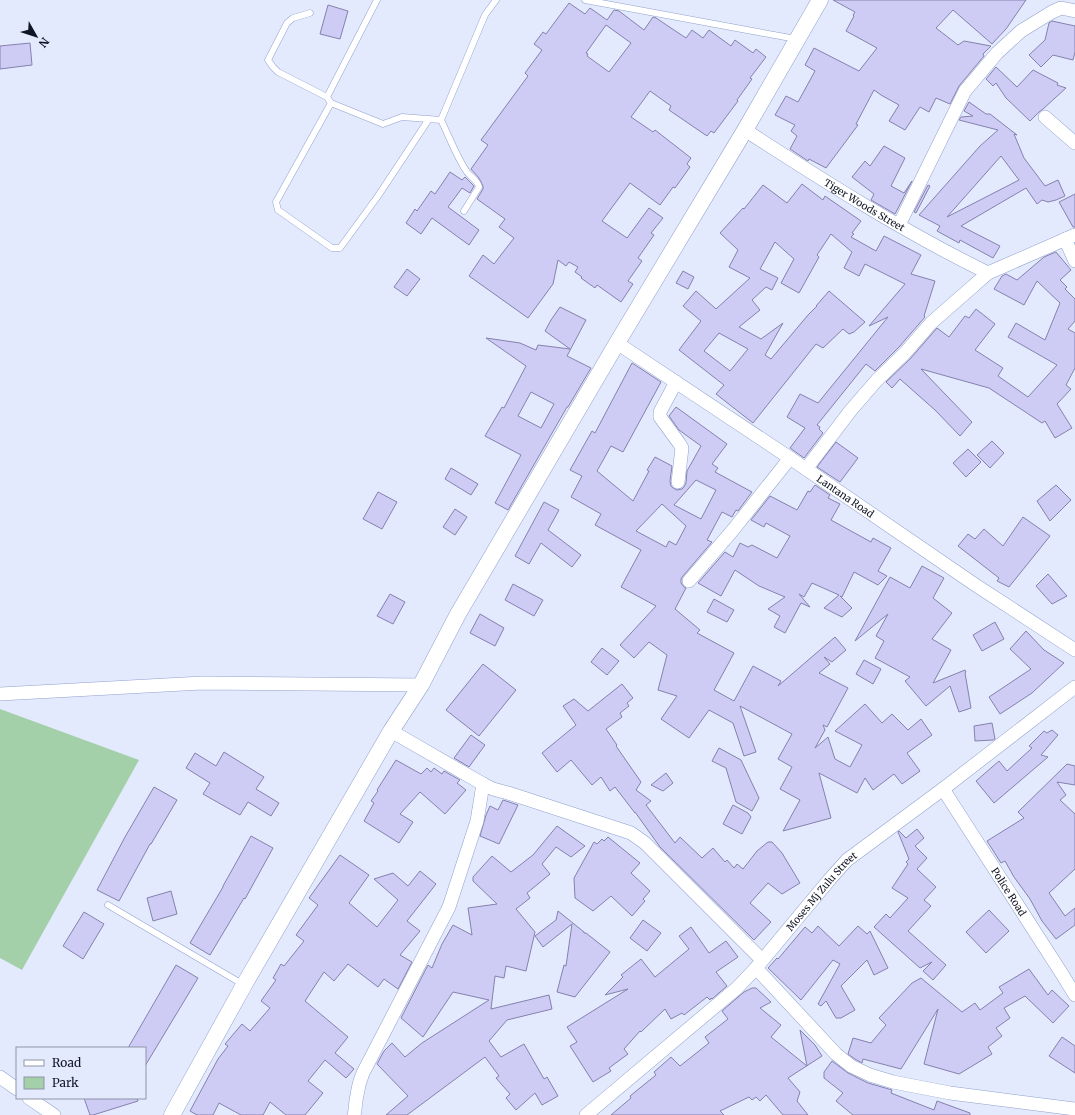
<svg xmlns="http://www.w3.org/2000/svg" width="1075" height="1115" viewBox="0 0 1075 1115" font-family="Merriweather,serif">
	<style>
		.green { fill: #a3d0a9 }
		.building { fill: #cecbf5; stroke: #8581ae; fill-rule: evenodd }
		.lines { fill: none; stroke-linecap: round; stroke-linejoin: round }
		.service-casing { stroke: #91a1ce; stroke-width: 7 }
		.minor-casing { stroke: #91a1ce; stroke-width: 14 }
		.tertiary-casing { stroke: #91a1ce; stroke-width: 17 }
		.service { stroke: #fff; stroke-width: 6 }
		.minor { stroke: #fff; stroke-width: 13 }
		.tertiary { stroke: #fff; stroke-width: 16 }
		.labels { text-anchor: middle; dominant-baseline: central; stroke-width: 3.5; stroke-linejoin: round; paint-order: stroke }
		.street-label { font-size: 10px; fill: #101525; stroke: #e3eafd }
	</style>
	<rect width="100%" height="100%" fill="#e3eafd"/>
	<path class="green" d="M0 709 139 760 22 970 0 958Z"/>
	<path class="building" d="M833 0H1026L1006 29 992 44 953 10 936 28 958 45 964 41 991 46 983 54 984 56 959 86 950 104 936 98 929 112 920 107 905 130 889 121 899 105 881 95 874 90 856 124 858 125 826 168 809 159 808 161 790 149 797 136 791 131 795 125 775 115 786 96 798 102 815 71 805 65 814 48 859 71 877 48 846 31 854 16 853 15 855 12Z
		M569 3 585 14 590 8 607 20 614 10 619 11 644 30 653 17 656 18 686 38 692 30 703 38 709 30 731 46 735 40 753 53 756 49 766 57 750 78 752 79 737 100 738 101 714 133 711 131 707 136 669 110 671 106 650 91 631 117 653 132 655 130 691 158 687 164 690 167 675 188 673 187 660 205 630 183 602 221 627 238 649 208 663 218 651 233 654 235 638 258 642 261 628 281 633 284 621 302 597 285 595 288 581 278 582 277 575 272 578 267 569 262 566 266 558 260 553 284 528 318 469 276 483 255 494 264 514 238 499 227 505 219 477 199 483 189V186L479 178 471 169 488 145 481 140 528 76 525 73 542 50 534 44 543 32 546 34ZM606 25 631 43 609 72 587 56 588 54 586 53Z
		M328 5 348 11 340 39 320 34Z
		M1052 21 1075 26V52L1073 60 1053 55 1041 67 1029 55 1045 40 1049 23Z
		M30 43 32 65 0 69V46Z
		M996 67 1017 87 1033 70 1058 83 1057 85 1066 88 1043 109 1039 112 1030 121 1006 98 996 83 993 86 986 79Z
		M969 102 986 114H990L1017 135 1014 134 1024 158 1045 186 1058 180 1065 196 1056 200 1048 202 1042 200 1037 204 1026 188 961 226 1000 246 993 258 960 240 959 243 937 231 940 226 919 215 980 146 998 130 959 120 961 117 973 116 964 111ZM1001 156 1019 180 947 217Z
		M884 146 905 158 891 186 904 193 912 181 895 214 871 200 874 194 852 177 865 161 870 166Z
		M450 172 462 180 465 177 474 186 470 193 462 188 448 207 479 230 469 245 432 218 421 234 406 223 415 209 417 211 431 191 435 194Z
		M802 184 823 200 825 196 861 221 852 233 854 234 851 237 876 251 884 236 921 255 911 274 935 281 924 316 925 317 899 347 875 371 866 364 817 425 820 427 819 429 823 433 804 458 790 448 805 428 787 417 800 394 818 403 888 317 869 326 905 284 865 264 859 276 844 268 852 252 831 234 817 255 819 257 799 293 781 283 794 259 775 242 760 269 778 278 772 290 766 287 752 300 760 310 739 327 761 339 783 323 765 355 771 359 808 315 817 306H816L829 291 865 322 854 332 849 334 843 329 823 348 816 344 753 423 716 394 724 385 679 350 701 321 683 306 696 291 716 309 750 278 729 267 738 250 720 233 743 208 744 209 763 185 787 203ZM719 333 748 349 730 371 704 351Z
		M928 185 930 186 916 213 914 212Z
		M1075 194V227H1073L1059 202Z
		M1056 252 1071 270 1060 280 1067 287 1065 289 1075 299V321L1068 329 1075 333V368L1066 385 1071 389 1057 404 1072 428 1055 438 1045 421 1042 423 989 388 921 369 972 422 960 436 935 410 900 379 892 388 886 382 911 358 937 328 949 337 965 316 969 318 976 309 995 324 975 350 1003 368 998 376 1028 397 1057 365 1008 337 1016 323 1045 340 1060 303 1037 281 1024 305 994 289 1002 276 1006 274 1017 280 1044 257Z
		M407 269 420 279 407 296 394 287Z
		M683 271 694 277 688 289 676 283Z
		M560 307 586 320 567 356 591 368 568 407H567L508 510 495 503 521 455 485 436 502 407 504 408 526 366 486 338 520 343 536 350 538 345 570 349 545 331 551 320ZM531 392 554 404 541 428 518 416Z
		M632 363 661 382 623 452 611 446 597 471 633 501 649 471 647 470 655 457 672 466 670 481 671 486 673 488 677 490 682 489 684 487 686 483 687 471 701 446 679 430 669 416 676 407 727 444 712 464 718 468 715 472 752 492 738 511 736 510 732 517 722 512 707 540 712 542 683 576 681 579V583L684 587 686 588 675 609 700 630 697 633 734 653 714 690 734 701 753 666 781 681 778 686 835 637 846 650 832 662 824 657 830 664 819 673 848 688 827 727 823 725 825 730 815 748 828 737 835 759 850 767 862 745 835 731 865 704 882 723 892 714 908 730 921 719 932 735 907 753 920 771 902 784 894 774 873 790 865 778 857 793 819 773 831 818 783 831 800 800 780 789 792 767 778 759 792 734 740 706 756 752 744 756 733 723 709 710 689 738 661 719 677 696 658 690 667 655 649 642 634 658 620 645 656 606 621 587 641 550 595 525 601 514 571 497 582 476 570 470 592 431 595 433ZM696 480 716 490 701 519 674 505ZM662 504 686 526 676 545 669 541 666 547 636 531Z
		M992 441 1004 453 990 468 977 455Z
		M836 442 858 458 840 482 817 467Z
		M968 449 981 462 966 477 953 463Z
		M451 468 478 484 471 495 445 479Z
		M815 485 830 495 828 498 840 504 831 520 871 542 873 538 891 548 878 571 887 576 878 585 854 572 842 597 840 596 852 608 842 617 824 608 839 595 812 583 804 597 799 594 810 607 801 603 785 633 774 627 780 616 768 609 785 597 759 586 735 570 721 596 698 583 725 552 733 557 740 543 748 547 752 545 777 558 790 536 766 523 764 527 751 520 770 496 797 510 808 491 810 492Z
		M1056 485 1071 500 1050 521 1037 501Z
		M378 492 397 502 382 529 363 519Z
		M544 502 559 510 548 530 581 555 572 567 541 543 529 564 515 556Z
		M455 509 467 517 455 535 443 527Z
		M1023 517 1050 536 1009 587 997 581 999 578 958 546 968 534 975 539 984 529 1003 546Z
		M922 566 944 578 933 598 952 613 932 639 951 650 933 683 965 670 966 672 965 673 971 708 959 712 950 686 926 706 905 681 910 677 875 658 884 641 876 636 888 614 855 641 890 577 910 588Z
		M1048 574 1067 596 1052 604 1036 586Z
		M513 584 543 600 534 616 505 600Z
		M390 594 405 602 393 624 377 616Z
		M714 599 734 610 727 622 707 612Z
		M480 614 504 628 495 646 470 633Z
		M995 622 1004 639 982 651 973 635Z
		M1026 631 1044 650 1064 663 1032 693 1000 714 989 697 1031 669 1010 649Z
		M602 648 619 661 607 675 591 662Z
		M864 660 881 669 873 684 856 674Z
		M483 664 516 690 479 736 446 710Z
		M622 684 633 698 627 703 629 706 620 713 622 717 606 729 617 745 616 746 641 782 636 790 651 801 646 805 675 843 680 837 702 858 713 848 725 862 727 860 734 868 737 864 743 869 757 851 768 842H772L782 853 800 883 782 894 768 883 750 903 771 922 754 940 660 847 635 812V813L615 787 610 791 601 777 592 785 571 760 557 772 542 753 576 725 563 706 574 699 588 711Z
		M992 723 995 739 993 740 975 741 974 726Z
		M1052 730 1058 735 1041 755 1048 757 994 803 976 781 999 761 1007 771 1032 748 1029 746 1044 731 1047 733Z
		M471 735 485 745 469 767 454 758Z
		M719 748 741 760 759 798 752 811 736 802 726 768 712 761Z
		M224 752 264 777 256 789 279 803 271 816 248 802 240 815 203 794 210 783 186 768 195 753 216 766Z
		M396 760 421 774 427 768 431 772 434 768 442 774 444 771 460 780 457 783 466 790 445 814 420 792 400 814 413 822 399 843 364 821 374 803 371 801 378 791 377 790Z
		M1067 764 1075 766V785L1057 782 1066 795 1060 800 1075 814V869L1049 893 1065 916 1075 908V925L1056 939 1042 921 1030 899 1014 877 1005 861 1001 863 987 841 1024 818 1018 812Z
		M666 773 673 783 663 791 651 785Z
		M154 787 177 800 151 844H150L119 901 97 890 125 837Z
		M503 800 518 805 499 844 480 836 486 815 490 806 498 810Z
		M733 805 748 813 751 817 742 834 723 824Z
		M557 826 585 846 571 857 556 847 542 864 550 874 527 893 530 898 516 909 535 932 526 971 506 966 504 978 495 976 491 1009 549 995 552 1009 507 1020 489 1041 501 1057 524 1044 544 1079 547 1077 558 1096 542 1105 535 1093 516 1110 506 1098 510 1094 496 1078 499 1076 485 1057 407 1115H386L408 1096 377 1064 384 1051 392 1043 405 1057 422 1043 489 1000 453 992 423 1037 401 1018 428 965 432 968 442 944 453 925 472 935 468 908 497 904 473 881V877L492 856 511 872 533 855Z
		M917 829 924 838 915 846 927 858 917 869 936 887 924 900 931 906 908 931 946 965 933 980 923 971 932 962 920 968 874 927 886 914 890 918 908 898 892 888 908 864 906 862 909 859 898 832 899 831 906 838Z
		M251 836 273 848 245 899 244 898 210 955 190 943 223 887V886Z
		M608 837 640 863 631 873 650 891 643 899 645 901 632 916 611 896 593 911 575 898 574 878 594 842 597 844 602 839 604 841Z
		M340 855 369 875 349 903 377 927 398 900 374 879 393 873 408 886 420 871 436 884 407 921 420 931 400 955 412 962 398 989 384 979 378 987 348 964 334 981 324 972 305 1001 348 1037 335 1053 354 1069 346 1078 325 1060 308 1081 323 1093 305 1115H286L270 1102 263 1115H241L219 1103 213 1115H197L190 1111 218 1059 228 1046 225 1044 242 1024 250 1031 270 1008 261 1001 276 980 273 978 281 964 284 966 304 941 296 935 318 905 309 898Z
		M171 891 177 914 153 921 147 898Z
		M989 910 1009 931 986 953 966 932Z
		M558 911 584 932V933H586L610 952 575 997 557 992 564 965 566 966 572 924 543 947 535 936 556 920Z
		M84 912 104 924 83 959 63 946Z
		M643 920 661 933 647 951 630 938Z
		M818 926 839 946 858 926 867 934 870 931 888 968 874 975 867 960 841 986 855 1010 841 1018H836L826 1001 821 1006 818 1004 840 964 833 960 801 1000 768 968 777 958 778 959 805 927 812 933Z
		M691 927 709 953 726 941 738 957 716 972 727 986 712 999 711 998 710 1000 707 997 684 1015 682 1013 671 1019 665 1009 641 1032 640 1031 624 1049 628 1054 609 1068 611 1071 593 1082 570 1046 577 1042 567 1027 628 989 605 995 623 977 621 975 641 959 655 977 689 949 679 936Z
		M176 965 198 978 145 1066V1048H128Z
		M1029 969 1048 995 1052 990 1069 1006 1053 1023 1025 996 1004 1008 1010 1018 996 1028 1002 1036 988 1047 992 1054 959 1074 924 1064 938 1009 901 1069 863 1059 862 1063 855 1059 848 1054 853 1038 871 1043 886 1025 879 1018 912 983 921 978 962 1012 975 1003 980 1010 1003 993 999 987Z
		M752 988H756L771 1002 760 1008 781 1025 771 1037 807 1066 800 1030 815 1045 822 1056 788 1078 800 1092 797 1101 808 1115H783L766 1095 760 1101 756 1097 752 1100 749 1097 720 1111 724 1115H611L631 1098 630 1096 656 1075 654 1072 671 1057 680 1066 709 1043 705 1037 728 1019 722 1011 744 992Z
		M1062 1037 1075 1046V1073L1049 1056Z
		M832 1061 848 1073 868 1083 892 1090 891 1093 934 1110 937 1101 970 1113V1115H853L836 1101 843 1093 824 1078V1072Z
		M84 1098H137L138 1101 93 1115H90Z"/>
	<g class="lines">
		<defs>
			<path id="service" d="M377 0 327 97 331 103 383 124 402 117 441 120
				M585 0 796 39
				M310 13 293 18 287 23 268 60 273 67 278 72 327 97
				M331 103 276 202 278 210 332 248H340L378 196 429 119
				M464 211 479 187C478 181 471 177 467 172 457 158 449 136 441 120L485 15 496 0
				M108 905 244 985"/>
			<g id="minor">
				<path d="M1045 117 1075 143"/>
				<path id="s1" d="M745 130C824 181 904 232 988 273"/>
				<path d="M899 225 965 91 997 53 1021 31 1052 12 1061 8 1075 11"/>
				<path d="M1065 239 1075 261"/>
				<path id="s2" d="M617 343 790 458 974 584 1075 650"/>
				<path d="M676 382 660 412V417L679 443 682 448 678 482"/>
				<path d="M806 469 851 410 877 380 905 353 931 323 971 288 988 273 1075 235"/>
				<path d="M689 581 733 530 790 458"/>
				<path d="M0 694 202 683 421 685"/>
				<path d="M391 731 483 784 493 789 508 793 631 833 645 843 762 960"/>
				<path id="s3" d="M943 789 1062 974 1075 995"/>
				<path d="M756 968 836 1054 851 1066 870 1075 893 1082 950 1093 1075 1109"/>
				<path d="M0 1077 17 1089"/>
				<path d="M29 1098 54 1115"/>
				<path d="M354 1115C356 1108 355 1102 357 1095 358 1088 360 1080 363 1073L449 907 477 821 483 784"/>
				<path id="s4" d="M586 1115 737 988 756 968 830 879 847 860 943 789 1075 687"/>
			</g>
			<path id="tertiary" d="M172 1115 244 985 391 731 421 685 458 614 617 343 745 130 820 0"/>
		</defs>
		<use href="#service" class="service-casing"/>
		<use href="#minor" class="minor-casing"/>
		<use href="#tertiary" class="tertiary-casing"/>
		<use href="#service" class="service"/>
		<use href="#minor" class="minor"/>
		<use href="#tertiary" class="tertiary"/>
	</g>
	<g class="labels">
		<g class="street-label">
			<text stroke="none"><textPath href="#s1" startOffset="141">Tiger Woods Street</textPath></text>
			<text stroke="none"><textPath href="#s2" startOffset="275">Lantana Road</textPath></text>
			<text stroke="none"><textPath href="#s4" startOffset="326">Moses Mj Zulu Street</textPath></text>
			<text stroke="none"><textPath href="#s3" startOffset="122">Police Road</textPath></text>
		</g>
	</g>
	<rect x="16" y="1047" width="130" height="52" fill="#e3eafd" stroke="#8f95a7"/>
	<rect x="24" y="1060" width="20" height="6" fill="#ffffff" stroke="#8f95a7"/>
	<text x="52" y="1067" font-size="12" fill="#101525">Road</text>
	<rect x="24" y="1077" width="20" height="12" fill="#a3d0a9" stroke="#8f95a7"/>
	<text x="52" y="1087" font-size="12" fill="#101525">Park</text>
	<g transform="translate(36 36) rotate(129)" stroke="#e3eafd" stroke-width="3" paint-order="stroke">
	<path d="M0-3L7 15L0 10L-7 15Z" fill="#101525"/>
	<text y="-6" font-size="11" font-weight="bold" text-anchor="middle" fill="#101525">N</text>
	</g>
</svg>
